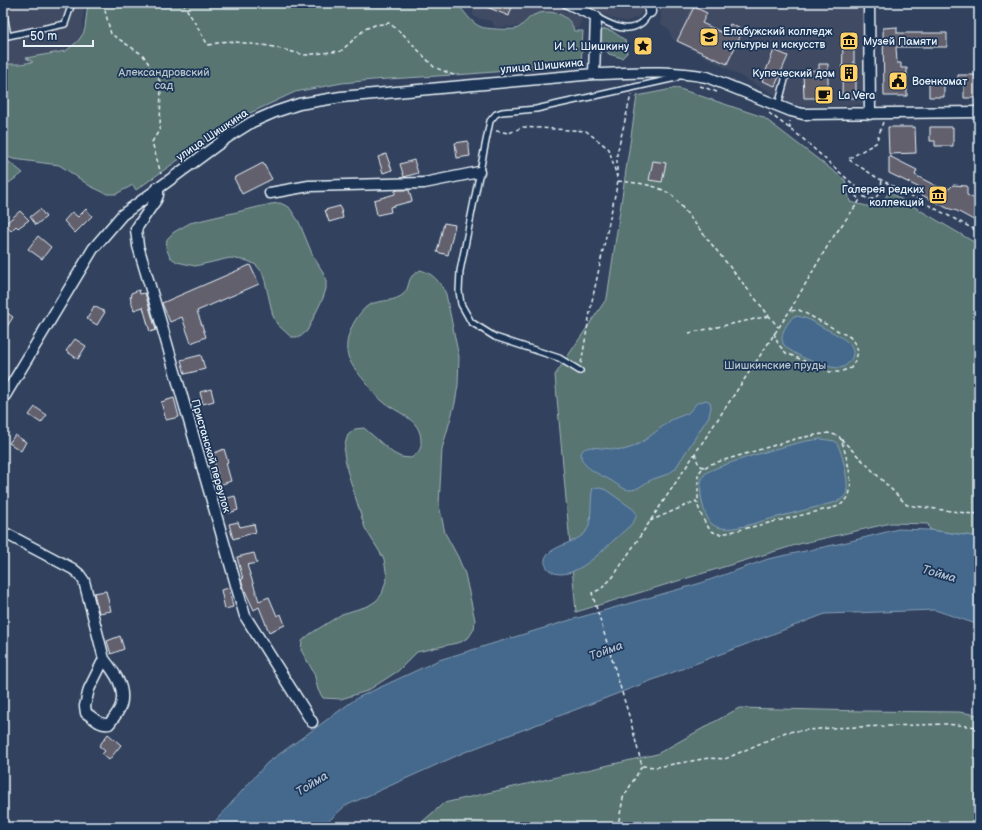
<svg xmlns="http://www.w3.org/2000/svg" width="982" height="830" viewBox="0 0 982 830" font-family="'Balsamiq Sans',sans-serif">
	<style>
		.built { fill: #414b63 }
		.green { fill: #587472; stroke: #a0b2b5 }
		.water { fill: #45698c; stroke: #869fb7 }
		.building { fill: #63606e; stroke: #e8f1f8 }
		.lines { fill: none; stroke-linecap: round; stroke-linejoin: round }
		.service-casing { stroke: #e8f1f8; stroke-width: 8 }
		.minor-casing { stroke: #e8f1f8; stroke-width: 13 }
		.path { stroke: #e8f1f8; stroke-width: 1.5; stroke-dasharray: 4 3; stroke-linecap: butt }
		.service { stroke: #1d3557; stroke-width: 5 }
		.minor { stroke: #1d3557; stroke-width: 10 }
		.labels { text-anchor: middle; dominant-baseline: central; stroke-width: 3.5; stroke-linejoin: round; paint-order: stroke }
		.poi-label { font-size: 11px; fill: #e8f1f8; stroke: #1d3557; text-anchor: start }
		.street-label { font-size: 11px; fill: #e8f1f8; stroke: #1d3557 }
		.park-label { font-size: 11px; fill: #b6c5c9; stroke: #1d3557 }
		.water-label { font-size: 12px; font-style: italic; fill: #afc1d2; stroke: #1d3557 }
	</style>
	<rect width="100%" height="100%" fill="#32425e"/>
	<filter id="ink" filterUnits="userSpaceOnUse"><feTurbulence type="fractalNoise" baseFrequency=".025" numOctaves="2"/><feDisplacementMap in="SourceGraphic" scale="8" xChannelSelector="R" yChannelSelector="G"/><feConvolveMatrix kernelMatrix="1 2 1 2 8 2 1 2 1" color-interpolation-filters="sRGB"/></filter>
	<g filter="url(#ink)">
		<path class="built" d="M3 3H84L80 57 3 65Z
			M468 3H544L582 18 578 28 560 29 520 26 495 27 492 21 476 18 473 15V7Z
			M579 3H643V10L638 17 626 21 614 19Z
			M661 3H864L865 104 840 106 794 105 672 39 669 29 661 24Z"/>
		<path class="green" d="M88 3H457C464 11 471 23 481 27 486 29 509 30 515 29 522 28 527 18 534 15 549 8 571 14 574 31H583L581 65 469 74 373 80 342 83 295 92 233 121 136 190 133 185 116 194H107L90 186 67 170 59 165 13 159 3 155V64H20L33 62 26 58 66 51 78 41 83 34 85 28Z
			M605 29 612 31 625 40 627 53 622 58 609 54 599 42 600 32Z
			M677 88 763 117 845 180 850 202 871 207 885 198 889 192 979 245V537L930 530 928 524 891 523 799 544 576 612 555 375 607 298 637 96Z
			M3 157 23 173 3 187Z
			M280 203 289 207 299 222 313 256 323 272 326 280V289L323 298 307 331 300 337H291L277 324 273 316 265 281 262 272 256 265 248 261 230 258 195 266 177 262 170 257 166 248 167 239 174 232 190 223 271 204Z
			M420 270C433 273 440 282 446 294L459 357 458 385 455 403 442 449 439 505 445 533 458 557 465 574 475 620 474 629 469 637 461 642 417 652 398 671 367 691 341 699 323 698 318 690 314 673 301 650 302 641 310 634 342 614 368 606 376 601 382 594 387 577 384 559 365 528 347 470 344 453 345 444 348 435 355 429 364 428 393 453 401 457 411 458C417 454 422 450 421 441 421 418 396 413 381 400 375 396 371 389 367 384 361 376 351 366 348 356 343 340 354 318 366 307 376 299 390 303 401 296 410 290 407 282 412 276 414 274 418 272 420 270Z
			M739 708 862 711 959 712 979 715V827H416L444 803 657 754Z"/>
		<path class="water" d="M794 316C804 316 814 322 822 327 836 334 868 347 845 366 836 374 786 353 783 343 779 334 788 322 794 316Z
			M706 400 710 402 711 407 709 416 675 469C665 477 659 476 649 481 643 484 638 490 630 490 623 490 616 483 610 480 601 475 580 467 581 454 582 449 586 448 590 447L623 450 633 447 645 440 671 420 688 413 697 403Z
			M821 439 835 441C842 448 850 485 846 494 844 498 840 500 836 502 813 508 789 514 766 520 752 524 735 530 721 528 709 526 706 516 703 506 701 497 698 481 705 474 712 466 792 444 806 441 811 440 816 440 821 439Z
			M597 487 606 490 633 509C637 513 637 516 634 521 629 528 621 533 614 540 601 552 572 582 552 572 547 569 544 564 545 559 548 547 575 543 585 533 594 522 589 500 593 488Z
			M898 529 930 530 979 537V625L935 610 825 614 465 752 345 806 322 827H210L267 763 357 698 439 660 567 621 701 583 768 559 847 542Z"/>
		<path class="building" d="M477 3H513L509 16Z
			M694 7 707 13 702 23 725 34 730 24 743 30 727 64 677 41Z
			M897 27V33H947V47H896L897 63H901V68H907V96H884L883 28Z
			M843 37H854V64H856V98H842Z
			M774 50 788 56 775 86 762 81Z
			M819 64H828V98H804L803 71 819 70Z
			M958 75H979V98H964V85H958Z
			M929 79H944V97H929Z
			M888 127H915L916 153 889 154Z
			M930 127H953V146H935V141H930Z
			M468 141 470 156 457 158 455 143Z
			M386 154 392 170 383 173 378 157Z
			M889 156 917 170 915 175 936 186 949 189 953 185 967 186V195L979 201V223L957 211 947 208 920 194 922 189 889 173Z
			M414 160 418 173 404 177 400 164Z
			M653 161 666 163 662 182 649 180Z
			M263 163 272 179 242 194 234 178Z
			M398 190H409L412 201 390 207 391 212 377 215 374 200 395 194V191Z
			M340 206 343 218 329 222 325 210Z
			M40 209 46 217 36 225 30 217Z
			M86 209 92 216 75 233 64 221 72 212 78 217Z
			M20 211 29 220 18 228 16 226 11 231 5 224Z
			M444 223 455 225 448 255 437 252Z
			M38 236 51 247 42 259 28 249Z
			M250 265 259 284 197 311 206 337 191 343 182 317 170 322 162 303Z
			M139 290 140 294 145 293 156 330 150 332 143 307 134 310 130 297 132 296 131 293Z
			M94 306 105 312 97 325 87 319Z
			M3 310 13 317 3 333Z
			M75 339 86 346 78 359 66 351Z
			M201 355 205 369 185 374 181 360Z
			M211 389 214 401 203 404 200 392Z
			M174 398 179 417 166 420 161 402Z
			M35 407 47 415 41 423 29 415Z
			M15 435 26 442 21 451 9 443Z
			M224 449 228 462 226 463 231 481 217 486 214 476 218 475 212 454Z
			M235 496 238 510 229 513 228 509 223 510 220 500Z
			M238 522 240 527 254 524 256 532 233 539 229 524Z
			M254 553 257 563 247 565 259 601 269 597 277 616 281 614 285 625 269 632 259 607 254 610 246 593 241 580 243 579 237 557Z
			M229 588 233 607 225 609 221 590Z
			M106 591 111 611 99 613 94 593Z
			M120 636 124 649 111 654 107 641Z
			M108 734 121 745 109 760 102 754 105 751 99 746Z"/>
		<g class="lines">
			<defs>
				<path id="service" d="M3 9 8 36
					M596 17C610 24 625 34 640 24 644 22 647 16 650 12
					M3 37 65 24 72 3
					M778 106 786 76
					M580 371 559 358 495 337 471 322 461 304 459 291 460 271 490 121 496 114 502 112 536 109 676 78 679 75"/>
				<path id="minor" d="M567 3 596 17 594 74C632 73 669 70 707 77L791 111 803 114 979 112
					M869 3 870 114
					M650 12V3
					M158 187V195L156 200 140 223 136 229 138 246 161 323 245 616 312 722
					M270 193 309 186 424 183 479 172
					M3 399 93 249 122 215 228 137 252 122 275 112 299 104 341 97 594 74
					M3 532 73 569 79 574 84 581 104 659 89 689 85 706 86 713C93 717 100 726 109 724 113 719 119 712 121 705 126 687 114 672 104 659"/>
			</defs>
			<use href="#service" class="service-casing"/>
			<use href="#minor" class="minor-casing"/>
			<path class="path" d="M103 3 111 34 143 55 161 83 160 129 152 142 161 174
				M183 3 208 45 227 41 269 46 305 55 341 51 365 29 375 25 389 23 404 35 434 67 456 76
				M700 86 717 92
				M769 113 801 137 855 186C858 192 868 204 876 197 881 193 881 186 882 180
				M883 122 876 143 848 159 876 177 979 232
				M790 129V121
				M496 131 509 133 523 127 586 131 609 149 618 181 592 301 581 364
				M617 178V154L631 95
				M618 181C637 183 657 184 673 196L778 327
				M689 333 769 316
				M774 333 778 344 786 353 830 372H839L851 368C859 353 861 351 850 337L799 310 790 311
				M841 439 907 505 973 514 979 513
				M695 453C697 459 697 466 704 467
				M650 521 696 501C701 513 706 535 722 534L836 507C841 504 846 502 848 497 855 485 846 455 842 442L839 436 828 433 799 438 711 464 702 469 698 474V503
				M642 766 657 767 709 758 725 759 786 732 830 728 946 724 979 727
				M615 827 619 820 623 798 642 766 630 719 592 593 601 589 613 577 789 312 831 240 860 200C855 196 853 192 855 186"/>
			<use href="#service" class="service"/>
			<use href="#minor" class="minor"/>
		</g>
	</g>
	<defs>
		<symbol id="university-square" viewBox="-11 -11 22 22"><rect x="-9" y="-9" width="18" height="18" rx="4" fill="#ffd166" stroke="#1d3557"/><path d="M0-5L7-2L0 1L-7-2ZM-4 1L0 2.5L4 1V4Q0 6-4 4Z" fill="#111"/></symbol>
		<symbol id="museum-square" viewBox="-11 -11 22 22"><rect x="-9" y="-9" width="18" height="18" rx="4" fill="#ffd166" stroke="#1d3557"/><path d="M0-6L6-3V-2H-6V-3ZM-5-1h2V3h-2ZM-1-1h2V3h-2ZM3-1h2V3H3ZM-6 4H6V6H-6Z" fill="#111"/></symbol>
		<symbol id="sight-square" viewBox="-11 -11 22 22"><rect x="-9" y="-9" width="18" height="18" rx="4" fill="#ffd166" stroke="#1d3557"/><path d="M0-6L1.8-2.2L6-1.7L2.9 1.2L3.7 5.4L0 3.3L-3.7 5.4L-2.9 1.2L-6-1.7L-1.8-2.2Z" fill="#111"/></symbol>
		<symbol id="building-square" viewBox="-11 -11 22 22"><rect x="-9" y="-9" width="18" height="18" rx="4" fill="#ffd166" stroke="#1d3557"/><path d="M-4-6H4V6H1V3H-1V6H-4ZM-2.5-4.3h1.7v1.8h-1.7ZM.8-4.3h1.7v1.8H.8ZM-2.5-1h1.7V.8h-1.7ZM.8-1h1.7V.8H.8Z" fill="#111"/></symbol>
		<symbol id="civic-square" viewBox="-11 -11 22 22"><rect x="-9" y="-9" width="18" height="18" rx="4" fill="#ffd166" stroke="#1d3557"/><path d="M-.6-6.5H3V-4.5H.6V-3L4-1V1h2V6H-6V1h2V-1L-.6-3ZM-1.2 2.5V6h2.4V2.5Z" fill="#111"/></symbol>
		<symbol id="cafe-square" viewBox="-11 -11 22 22"><rect x="-9" y="-9" width="18" height="18" rx="4" fill="#ffd166" stroke="#1d3557"/><path d="M-5.5-4.5H6V0H3Q3 3.5 0 3.5H-2.5Q-5.5 3.5-5.5 0ZM3-3.2v2h1.7v-2ZM-6 4.5H4V6H-6Z" fill="#111"/></symbol>
	</defs>
	<g fill-rule="evenodd">
		<use href="#university-square" x="698" y="26" width="22" height="22"/>
		<use href="#museum-square" x="838" y="30" width="22" height="22"/>
		<use href="#sight-square" x="632" y="35" width="22" height="22"/>
		<use href="#building-square" x="838" y="62" width="22" height="22"/>
		<use href="#civic-square" x="887" y="70" width="22" height="22"/>
		<use href="#cafe-square" x="813" y="84" width="22" height="22"/>
		<use href="#museum-square" x="927" y="184" width="22" height="22"/>
	</g>
	<g class="labels">
		<g class="poi-label">
			<text x="723" y="31">Елабужский колледж<tspan x="723" dy="13">культуры и искусств</tspan></text>
			<text x="863" y="41">Музей Памяти</text>
			<text x="629" y="46" text-anchor="end">И. И. Шишкину</text>
			<text x="835" y="73" text-anchor="end">Купеческий дом</text>
			<text x="912" y="81">Военкомат</text>
			<text x="838" y="95">La Vera</text>
			<text x="924" y="189" text-anchor="end">Галерея редких<tspan x="924" dy="13">коллекций</tspan></text>
		</g>
		<g class="street-label">
			<text transform="translate(542 66) rotate(-5)">улица Шишкина</text>
			<text transform="translate(212 135) rotate(-34)">улица Шишкина</text>
			<text transform="translate(211 456) rotate(74)">Пристанской переулок</text>
		</g>
		<g class="park-label">
			<text x="164" y="72">Александровский<tspan x="164" dy="13">сад</tspan></text>
			<text x="775" y="365">Шишкинские пруды</text>
		</g>
		<g class="water-label">
			<text transform="translate(939 574) rotate(16)">Тойма</text>
			<text transform="translate(606 651) rotate(-20)">Тойма</text>
			<text transform="translate(312 784) rotate(-32)">Тойма</text>
		</g>
	</g>
	<rect width="982" height="830" fill="none" stroke="#1d3557" stroke-width="16"/>
	<rect x="8" y="8" width="966" height="814" fill="none" stroke="#e8f1f8" stroke-width="1.5" filter="url(#ink)"/>
	<path d="M24 40v6h69v-6" fill="none" stroke="#e8f1f8" stroke-width="2"/>
	<text x="30" y="40" font-size="12" fill="#e8f1f8" stroke="#1d3557" stroke-width="3" paint-order="stroke">50 m</text>
</svg>
